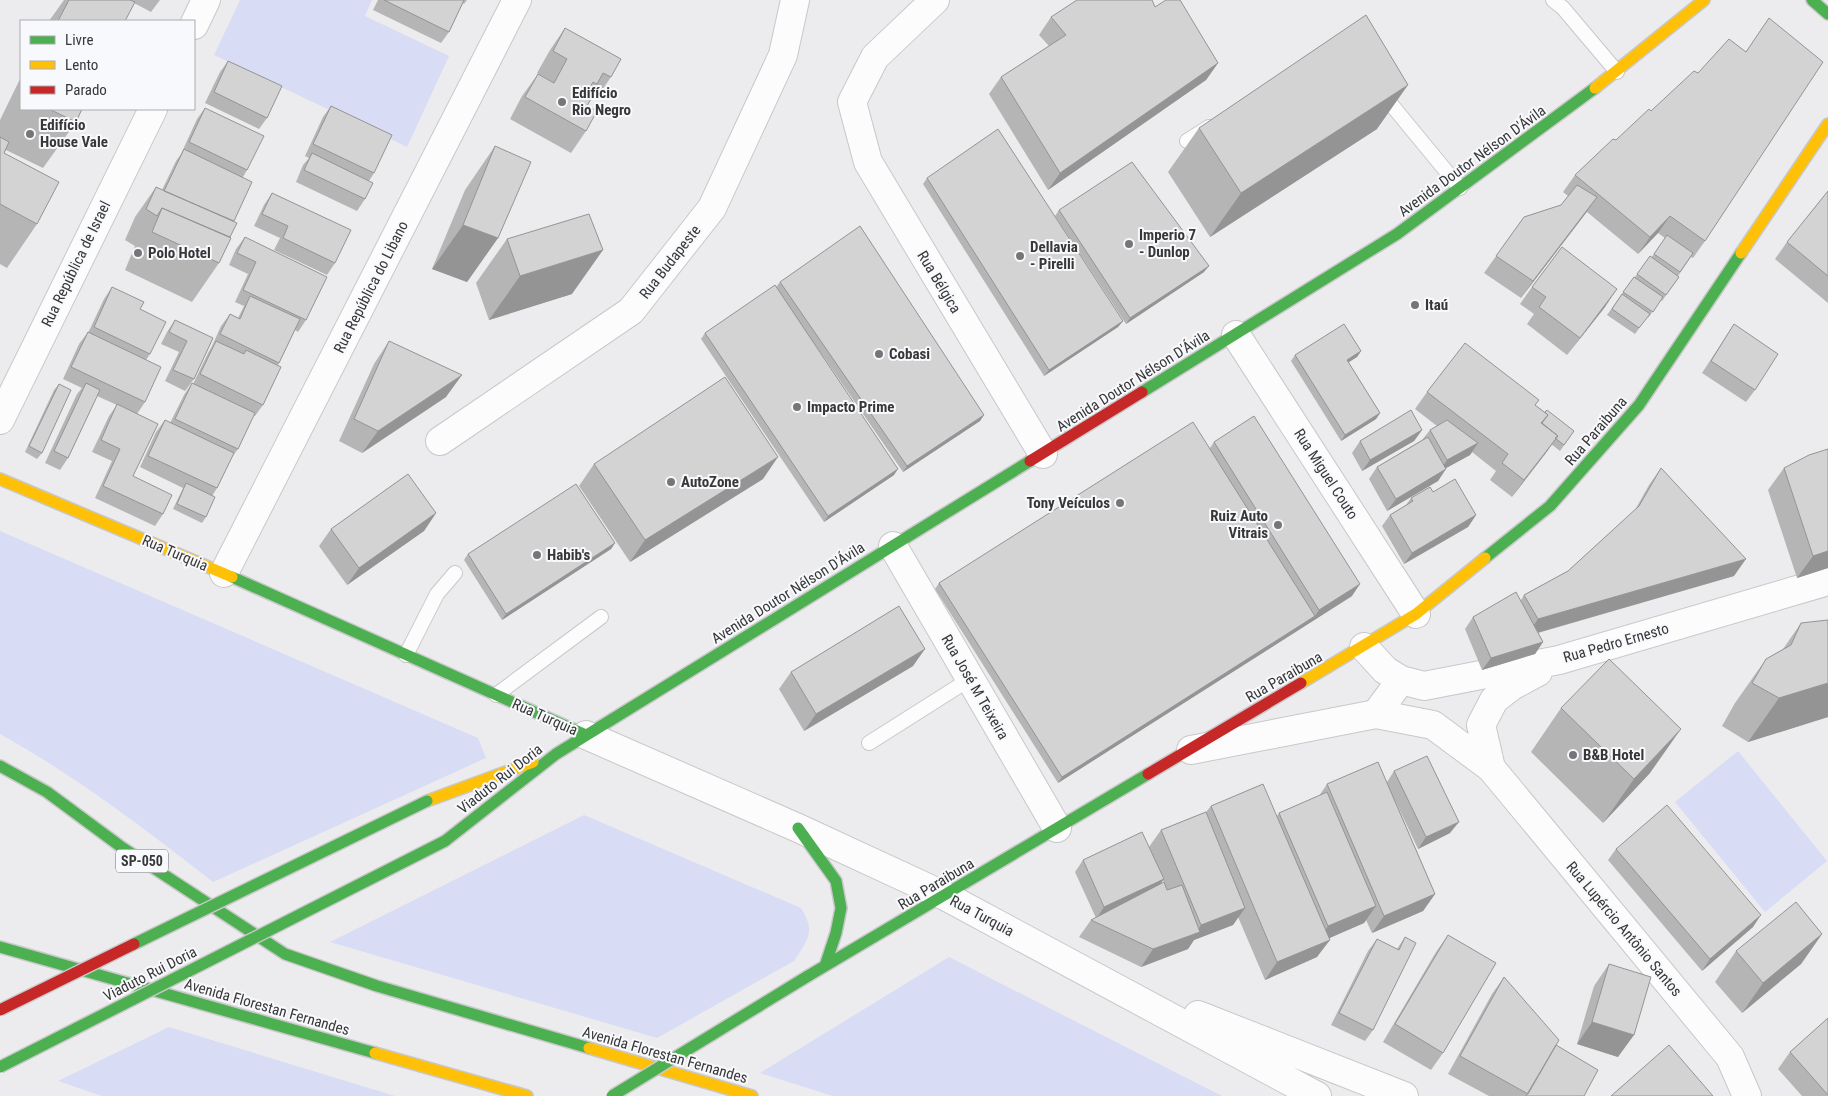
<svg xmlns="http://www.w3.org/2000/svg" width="1828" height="1096" viewBox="0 0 1828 1096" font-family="'Roboto Condensed',sans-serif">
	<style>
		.green { fill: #d8dcf5 }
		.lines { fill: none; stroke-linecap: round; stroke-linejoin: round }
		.lane-casing { stroke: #c8c8ca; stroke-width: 16 }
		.street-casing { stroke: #c8c8ca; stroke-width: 30 }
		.fast-casing { stroke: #c8c8ca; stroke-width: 14 }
		.slow-casing { stroke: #c8c8ca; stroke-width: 14 }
		.jam-casing { stroke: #c8c8ca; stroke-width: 14 }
		.lane { stroke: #fcfcfc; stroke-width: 14 }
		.street { stroke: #fcfcfc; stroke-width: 28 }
		.fast { stroke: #4caf50; stroke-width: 11 }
		.slow { stroke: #ffc107; stroke-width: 11 }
		.jam { stroke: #c62828; stroke-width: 11 }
		.fast-bridge-casing { stroke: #c8c8c9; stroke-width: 14; stroke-linecap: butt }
		.jam-bridge-casing { stroke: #c8c8c9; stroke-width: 14; stroke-linecap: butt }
		.fast-bridge { stroke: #4caf50; stroke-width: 11 }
		.jam-bridge { stroke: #c62828; stroke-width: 11 }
		.wall { fill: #b6b5b6; fill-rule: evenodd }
		.shaded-wall { fill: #949494 }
		.building { fill: #d4d3d4; stroke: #949494 }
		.poi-dot { fill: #767678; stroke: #f8f9fc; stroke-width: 2 }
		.labels { text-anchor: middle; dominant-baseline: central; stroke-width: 4; stroke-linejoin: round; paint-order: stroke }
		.shield { fill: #f8f9fc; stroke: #717173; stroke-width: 1 }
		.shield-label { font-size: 14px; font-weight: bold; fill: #373738 }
		.poi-label { font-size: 15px; font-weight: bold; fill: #373738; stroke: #f8f9fc; text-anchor: start }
		.street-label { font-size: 15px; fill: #373738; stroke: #f8f9fc }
	</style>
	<rect width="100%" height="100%" fill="#ececee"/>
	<path class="green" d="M240 0H372L365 16 449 56 407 147 214 55Z
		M0 531 478 738 486 758 213 882C145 829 76 776 0 734Z
		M1738 751 1827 861 1765 912 1675 802Z
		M584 815 801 908C816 932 808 939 794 961L657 1038 330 942Z
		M949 957 1222 1096H833L760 1073Z
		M169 1027 395 1096H102L58 1081Z"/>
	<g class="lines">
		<defs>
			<path id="lane" d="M1553 0 1563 8 1617 72
				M1381 92 1460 188
				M1187 141 1209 127
				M406 655 437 594 455 573
				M496 695 601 617
				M869 743 970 679"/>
			<path id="street" d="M935 0 875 57 852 102 868 162 1043 454
				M194 25 206 0
				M1236 335 1416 614
				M0 420 153 109
				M440 441 631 311 712 208 783 55 795 0
				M893 546 1057 828
				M224 573 517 0
				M1364 647 1385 670 1401 680 1424 686 1559 660 1828 581
				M1376 714 1433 725 1491 768 1730 1057 1747 1096
				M586 735 798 828 945 896 1317 1096
				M1191 750 1376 714 1401 680
				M1491 768 1481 725 1494 700 1512 686 1538 672
				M1198 1015 1404 1096"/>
			<path id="fast" d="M1812 0 1828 14
				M1142 392 1397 234 1595 88
				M1485 558 1550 506 1639 405 1741 253
				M232 577 586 735
				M0 766 47 792 120 846 285 954 377 986 589 1048
				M798 828 836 881 841 908 836 933 825 966
				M445 841 556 754 1030 461
				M0 947 375 1053
				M808 976 1148 774"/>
			<path id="slow" d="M1595 88 1704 0
				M1741 253 1828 124
				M0 479 232 577
				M1301 683 1416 614 1485 558
				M427 801 533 762
				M589 1048 752 1096
				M375 1053 527 1096"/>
			<path id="jam" d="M1030 461 1142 392
				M1148 774 1301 683"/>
		</defs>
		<use href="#lane" class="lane-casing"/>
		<use href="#street" class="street-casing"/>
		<use href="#fast" class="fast-casing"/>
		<use href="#slow" class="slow-casing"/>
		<use href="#jam" class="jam-casing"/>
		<use href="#lane" class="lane"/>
		<use href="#street" class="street"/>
		<use href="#fast" class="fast"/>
		<use href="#slow" class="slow"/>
		<use href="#jam" class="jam"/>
		<defs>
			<path id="fast-bridge" d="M134 944 427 801
				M0 1067 445 841
				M612 1096 808 976"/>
			<path id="jam-bridge" d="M0 1010 134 944"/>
		</defs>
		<use href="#fast-bridge" class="fast-bridge-casing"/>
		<use href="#jam-bridge" class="jam-bridge-casing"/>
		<use href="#fast-bridge" class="fast-bridge"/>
		<use href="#jam-bridge" class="jam-bridge"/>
	</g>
	<path class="wall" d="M64 0H160L151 12 134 3 125 21H49Z
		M378 0H467L464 4 463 3 449 32 441 43 373 10Z
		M1155 7 1218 63 1206 80 1048 190 989 94 1001 77 1049 46 1039 35 1051 17Z
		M1769 18 1705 241 1693 258 1691 257 1678 276 1679 277 1662 301 1661 300 1648 318 1647 317 1635 334 1607 315 1634 277H1635L1650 256 1651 258 1665 238 1658 233 1638 254 1587 212 1521 298 1484 273 1524 217 1561 205 1568 196 1563 192 1575 175 1651 111 1698 73 1746 52Z
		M565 28 611 77 596 99 589 96 587 97 586 131 571 153 510 119 522 96 538 74 551 81 537 73 550 50Z
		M228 61 267 118 259 129 205 103 220 72Z
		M21 77V109H82L76 122 43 168 6 150 4 153 37 224 7 268 0 264V120Z
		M331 106 374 173 369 181 365 199 357 211 296 182 303 165 309 158 305 156 323 117Z
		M205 108 247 170 243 177 230 237 219 263 192 302 125 270 135 246 125 240 135 217 156 187 162 190 176 161 181 154 197 119Z
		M1199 128 1377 129 1210 237 1168 172Z
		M495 146 498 238 467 282 432 269 465 190Z
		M927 178 1123 321 1118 327 1044 376 923 184Z
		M1828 191V303L1775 259 1787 242Z
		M272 193 335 263 327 275 274 250 280 238 254 226 264 205Z
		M1059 210 1204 272 1126 324 1055 216Z
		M245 237 306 320 298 332 295 330 278 365 263 405 255 416 253 415 238 449 232 457 217 488 212 496 206 517 202 523 173 509 183 488 140 467 156 432 165 420 170 423 184 395 192 383 193 384 208 353 212 346 221 326 230 314 238 318 244 306 235 302 248 274 229 265 236 249Z
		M507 239 572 294 489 320 476 283Z
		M780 282 984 415 980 421 903 472 814 343 894 475 824 522 701 339 705 333 776 287Z
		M112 287 140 309 150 354 146 360 145 402 137 414 133 476 163 514 155 526 95 498 112 461 92 452 109 416 117 405 97 396 68 458 60 470 45 463 77 394 82 388 63 379 79 344 88 332V333L104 299Z
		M1532 287 1605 307 1567 355 1527 324 1534 314 1520 304Z
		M175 320 213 338 194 379 185 391 165 381 179 352 161 344 167 332Z
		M1734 324 1755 390 1746 402 1702 373Z
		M389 341 446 397 362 453 339 441 374 364Z
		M1361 351 1357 357 1348 362 1380 413 1376 419 1341 441 1291 361 1295 355Z
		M59 384 42 453 37 459 25 452 54 390Z
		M1427 392 1535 405 1545 412 1574 431 1560 451 1551 444 1512 497 1490 480 1496 471 1472 452 1470 455 1446 468 1438 481 1387 511 1369 479 1377 467 1422 440 1430 430 1437 426 1415 409Z
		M1422 430 1414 441 1362 471 1352 453 1360 441Z
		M1214 442 1352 596 1058 783 935 589 939 583 1210 448Z
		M594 464 763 479 630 562 579 486Z
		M1661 468 1734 576 1538 633 1543 642 1535 654 1482 670 1465 629 1473 617 1521 600 1524 595 1568 571 1635 510 1649 485Z
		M1784 468 1828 568 1797 578 1768 490Z
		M1433 492 1476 515 1468 527 1404 564 1382 526 1390 515 1406 505 1411 498Z
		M436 513 424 531 347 585 319 546 331 529Z
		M615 543 611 549 502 620 464 560 468 554Z
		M1801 623 1828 717 1748 742 1722 726 1735 703 1766 659 1783 649Z
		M913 666 804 731 779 689 791 672Z
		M1561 708 1650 773 1603 823 1531 752Z
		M1394 771 1450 833 1418 849 1395 800 1435 894 1423 911 1372 933 1366 920 1364 923 1329 938 1317 957 1265 980 1238 917 1233 925 1194 940 1188 949 1141 967 1079 937 1091 920 1096 918 1075 872 1083 860 1149 847 1161 830 1206 812 1211 806 1277 816 1279 813 1319 796 1327 784 1387 782ZM1163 880 1167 890 1161 883Z
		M1616 849 1753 927 1702 971 1608 860Z
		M1822 934 1801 964 1742 1013 1715 982 1736 951Z
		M1448 935 1443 1053 1431 1070 1383 1042 1436 952Z
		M1405 937 1373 1030 1365 1041 1331 1025 1368 951 1377 939 1397 949Z
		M1609 964 1618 1057 1577 1044 1594 986Z
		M1504 977 1556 1045 1584 1096H1489L1448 1074 1492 994Z
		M1828 1018V1096H1802L1778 1069 1790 1052Z"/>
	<path class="shaded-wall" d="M1218 63 1206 80 1048 190 1060 173Z
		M1408 85 1377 129 1210 237 1241 193Z
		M1597 197 1585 214 1521 298 1533 281Z
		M1670 216 1658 233 1638 254 1650 237Z
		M463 225 498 238 467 282 432 269Z
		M603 250 572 294 489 320 520 276Z
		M1209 266 1204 272 1126 324 1130 318Z
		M1617 289 1605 307 1567 355 1580 338Z
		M1123 321 1118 327 1044 376 1049 370Z
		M1361 351 1357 357 1343 366 1347 360Z
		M462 375 446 397 362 453 378 431Z
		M1380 413 1376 419 1341 441 1345 435Z
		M984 415 980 421 903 472 907 466Z
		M1422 430 1414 441 1362 471 1370 460Z
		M1558 436 1546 453 1512 497 1524 480Z
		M1478 443 1470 455 1439 472 1447 460Z
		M778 457 763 479 630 562 645 540Z
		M898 469 894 475 824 522 828 516Z
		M1446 469 1438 481 1387 511 1396 499Z
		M436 513 424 531 347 585 359 568Z
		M1476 515 1468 527 1404 564 1412 553Z
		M615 543 611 549 502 620 506 614Z
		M1828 551V568L1797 578 1813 556Z
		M1746 559 1734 576 1526 636 1538 619Z
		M1360 584 1352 596 1058 783 1062 777 1315 616 1319 610Z
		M1543 642 1535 654 1482 670 1491 658Z
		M925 649 913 666 804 731 816 714Z
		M1828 683V717L1748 742 1779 698Z
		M1681 729 1650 773 1603 823 1634 779Z
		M1459 822 1450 833 1418 849 1426 837Z
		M1164 879 1156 890 1096 919 1104 907Z
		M1435 894 1423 911 1372 933 1384 916Z
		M1376 906 1364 923 1316 944 1328 926Z
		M1245 908 1233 925 1194 940 1188 949 1141 967 1153 949 1195 934 1201 925Z
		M1761 915 1753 927 1702 971 1710 959Z
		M1822 934 1801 964 1742 1013 1763 983Z
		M1330 940 1317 957 1265 980 1277 962Z
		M1592 1022 1634 1035 1618 1057 1577 1044Z"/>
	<path class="building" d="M69 0H130L135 2 125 21H58Z
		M384 0H464L449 32Z
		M1077 0H1152L1155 7 1166 0H1180L1218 63 1060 173 1001 77 1066 35 1051 17Z
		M1366 15 1408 85 1241 193 1199 128Z
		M1769 18 1823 62 1705 241 1670 216 1650 237 1575 175 1613 139 1616 140 1649 109 1651 111 1694 71 1698 73 1729 39 1746 52Z
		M565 28 621 59 611 77 603 73 597 84 593 82 585 96 591 99 587 106 597 111 586 131 525 97 538 74 554 83 567 59 553 51Z
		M228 61 282 86 267 118 214 92Z
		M331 106 392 135 374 173 313 144Z
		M205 108 264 136 247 170 189 142Z
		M49 109H82L76 122Z
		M998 129 1123 321 1049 370 927 178Z
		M0 137 9 142 4 153 59 182 37 224 0 204Z
		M495 146 531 162 498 238 463 225Z
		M184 149 252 182 234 221 164 191Z
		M312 153 373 183 365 199 304 170Z
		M1132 162 1209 266 1130 318 1059 210Z
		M1577 185 1597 197 1533 281 1496 256 1524 217 1561 205Z
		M156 187 237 223 230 237 162 208 157 216 146 209Z
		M1828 191V276L1787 242Z
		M272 193 351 230 335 263 283 238 288 226 262 214Z
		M162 208 231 238 219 263 152 232Z
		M589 214 603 250 520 276 507 239Z
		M860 226 984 415 907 466 780 282Z
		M1667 235 1693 253 1680 272 1654 254Z
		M245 237 327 277 306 320 243 290 256 262 237 253Z
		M1562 247 1617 289 1580 338 1539 307 1546 297 1532 287Z
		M1650 256 1679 277 1666 295 1637 274Z
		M1634 277 1663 297 1653 312 1623 292Z
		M775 285 898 469 828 516 705 333Z
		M112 287 144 302 140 309 166 322 150 354 94 327Z
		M1622 294 1650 314 1639 328 1612 309Z
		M250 296 300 319 279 363 220 334 230 314 240 319Z
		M175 320 213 338 194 379 173 370 187 341 169 332Z
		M1344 324 1361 351 1347 360 1380 413 1345 435 1295 355Z
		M1734 324 1778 354 1755 390 1711 361Z
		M88 332 161 367 145 402 71 367Z
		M216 341 244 354 246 350 281 367 263 405 200 374Z
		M389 341 462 375 378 431 354 419Z
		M1465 343 1539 400 1535 405 1548 415 1541 423 1558 436 1524 480 1502 463 1508 454 1427 392Z
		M725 377 778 457 645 540 594 464Z
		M86 383 100 390 68 458 54 451Z
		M192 383 255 413 238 449 175 419Z
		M59 384 71 390 42 453 29 446Z
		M117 404 158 424 133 476 172 495 163 514 103 486 120 449 101 440Z
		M1411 410 1422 430 1370 460 1360 441Z
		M1547 410 1574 431 1564 445 1555 438 1558 436 1542 423 1548 415 1545 412Z
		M1254 416 1360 584 1319 610 1214 442Z
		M165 420 234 453 217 488 148 456Z
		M1447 420 1478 443 1447 460 1430 430Z
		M1193 422 1315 616 1062 777 939 583Z
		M1428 437 1446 469 1396 499 1377 467Z
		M1828 449V551L1813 556 1784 468 1809 455Z
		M1661 468 1746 559 1538 619 1524 595 1568 571 1639 506Z
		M408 474 436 513 359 568 331 529Z
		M1455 479 1476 515 1412 553 1390 515 1413 501 1411 498 1430 487 1433 492Z
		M186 483 215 497 206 517 177 504Z
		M576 484 615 543 506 614 468 554Z
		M1516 592 1543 642 1491 658 1473 617Z
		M899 606 925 649 816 714 791 672Z
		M1828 620V683L1779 698 1752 683 1766 659 1791 645 1801 623Z
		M1609 659 1681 729 1634 779 1561 708Z
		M1427 756 1459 822 1426 837 1394 771Z
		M1378 762 1435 894 1384 916 1327 784Z
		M1263 784 1330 940 1277 962 1211 806Z
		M1327 792 1376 906 1328 926 1279 813Z
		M1667 805 1761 915 1710 959 1616 849Z
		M1206 812 1245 908 1201 925 1161 830Z
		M1142 832 1164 879 1104 907 1083 860Z
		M1164 882 1167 890 1182 885 1200 932 1153 949 1091 920Z
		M1796 902 1822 934 1763 983 1736 951Z
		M1448 935 1496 963 1443 1053 1395 1024Z
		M1405 937 1416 943 1373 1030 1339 1013 1377 939 1399 950Z
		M1609 964 1651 977 1634 1035 1592 1022Z
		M1504 977 1559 1040 1528 1094 1460 1056Z
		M1828 1018V1095L1790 1052Z
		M1556 1045 1598 1070 1584 1096H1526Z
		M1669 1045 1713 1096H1611Z"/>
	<g class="poi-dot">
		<circle cx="562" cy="102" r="5"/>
		<circle cx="30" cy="134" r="5"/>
		<circle cx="1129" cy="244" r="5"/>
		<circle cx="138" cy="253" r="5"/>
		<circle cx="1020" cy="256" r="5"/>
		<circle cx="1415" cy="305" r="5"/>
		<circle cx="879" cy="354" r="5"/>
		<circle cx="797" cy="407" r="5"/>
		<circle cx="671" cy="482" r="5"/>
		<circle cx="1120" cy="503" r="5"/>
		<circle cx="1278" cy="525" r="5"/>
		<circle cx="537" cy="555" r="5"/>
		<circle cx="1573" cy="755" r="5"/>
	</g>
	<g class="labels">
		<rect class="shield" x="116" y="849.5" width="52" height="23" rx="4"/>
		<g class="shield-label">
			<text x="142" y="861">SP-050</text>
		</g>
		<g class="poi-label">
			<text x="572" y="93">Edifício<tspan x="572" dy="17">Rio Negro</tspan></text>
			<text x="40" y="125">Edifício<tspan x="40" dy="17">House Vale</tspan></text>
			<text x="1139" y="235">Imperio 7<tspan x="1139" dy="17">- Dunlop</tspan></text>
			<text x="1030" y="247">Dellavia<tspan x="1030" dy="17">- Pirelli</tspan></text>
			<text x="148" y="253">Polo Hotel</text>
			<text x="1425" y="305">Itaú</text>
			<text x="889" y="354">Cobasi</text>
			<text x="807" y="407">Impacto Prime</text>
			<text x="681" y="482">AutoZone</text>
			<text x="1110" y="503" text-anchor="end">Tony Veículos</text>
			<text x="1268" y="516" text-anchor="end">Ruiz Auto<tspan x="1268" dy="17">Vitrais</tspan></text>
			<text x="547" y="555">Habib's</text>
			<text x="1583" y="755">B&amp;B Hotel</text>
		</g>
		<g class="street-label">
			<text transform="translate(1472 161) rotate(-36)">Avenida Doutor Nélson D'Ávila</text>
			<text transform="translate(670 262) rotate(-52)">Rua Budapeste</text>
			<text transform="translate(76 264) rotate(-64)">Rua República de Israel</text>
			<text transform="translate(939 282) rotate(59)">Rua Bélgica</text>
			<text transform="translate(371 287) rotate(-63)">Rua República do Libano</text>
			<text transform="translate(1133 381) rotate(-32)">Avenida Doutor Nélson D'Ávila</text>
			<text transform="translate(1596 431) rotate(-49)">Rua Paraibuna</text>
			<text transform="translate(1326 474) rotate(57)">Rua Miguel Couto</text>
			<text transform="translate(175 553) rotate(23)">Rua Turquia</text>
			<text transform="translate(788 593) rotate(-32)">Avenida Doutor Nélson D'Ávila</text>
			<text transform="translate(1616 643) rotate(-16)">Rua Pedro Ernesto</text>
			<text transform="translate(1284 677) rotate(-30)">Rua Paraibuna</text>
			<text transform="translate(975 687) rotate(60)">Rua José M Teixeira</text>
			<text transform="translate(545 717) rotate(24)">Rua Turquia</text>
			<text transform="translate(500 779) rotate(-38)">Viaduto Rui Doria</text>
			<text transform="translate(936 884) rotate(-31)">Rua Paraibuna</text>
			<text transform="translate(982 916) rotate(28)">Rua Turquia</text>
			<text transform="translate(1624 929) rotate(50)">Rua Lupércio Antônio Santos</text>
			<text transform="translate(150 974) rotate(-27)">Viaduto Rui Doria</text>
			<text transform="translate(267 1007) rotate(16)">Avenida Florestan Fernandes</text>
			<text transform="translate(665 1055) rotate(16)">Avenida Florestan Fernandes</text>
		</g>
	</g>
	<rect x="20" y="20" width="175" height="90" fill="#f8f9fc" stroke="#ababae"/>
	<rect x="30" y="36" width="25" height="8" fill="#4caf50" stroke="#ababae"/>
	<text x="65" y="45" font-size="15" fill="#373738">Livre</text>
	<rect x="30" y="61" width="25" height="8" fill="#ffc107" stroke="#ababae"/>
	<text x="65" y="70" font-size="15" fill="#373738">Lento</text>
	<rect x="30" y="86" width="25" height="8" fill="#c62828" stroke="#ababae"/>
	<text x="65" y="95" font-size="15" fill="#373738">Parado</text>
</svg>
